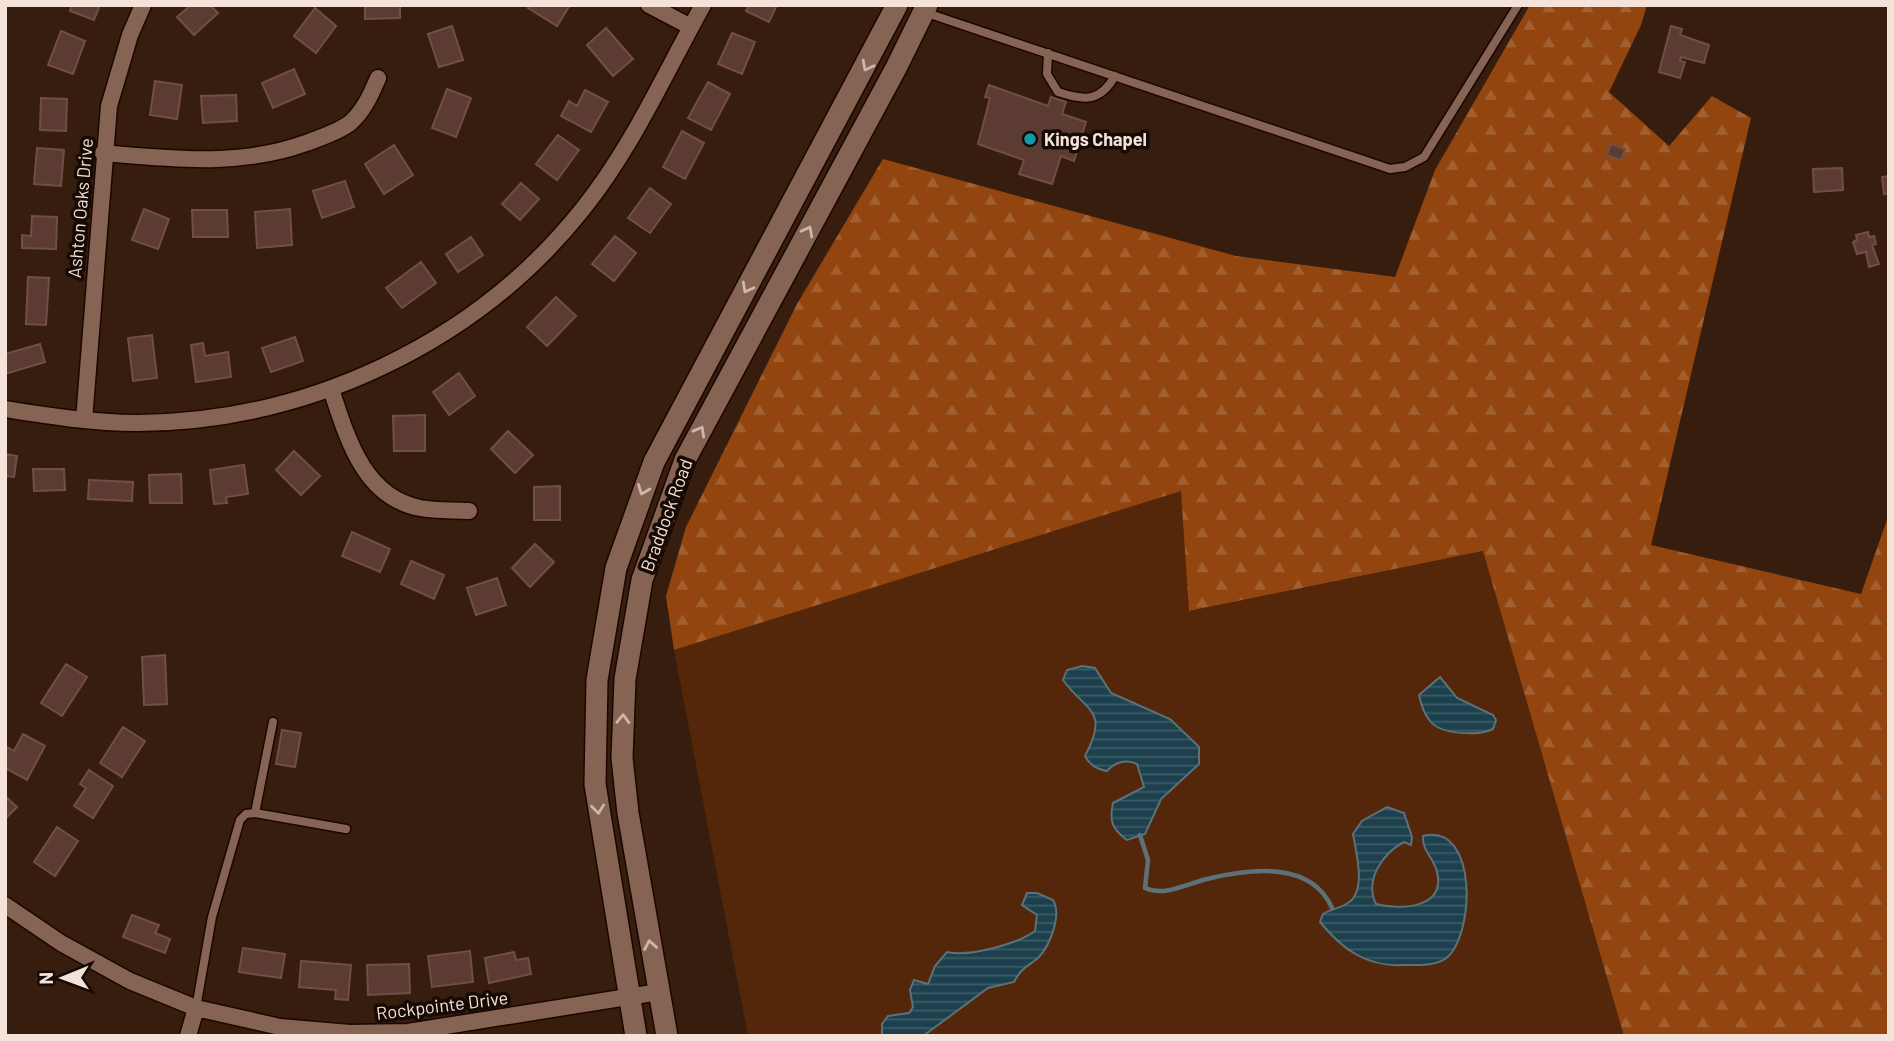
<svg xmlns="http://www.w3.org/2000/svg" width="1894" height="1041" viewBox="0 0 1894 1041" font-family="Barlow,sans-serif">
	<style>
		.green { fill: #55270a }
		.forest { fill: url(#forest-firs) }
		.water { fill: url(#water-rules); stroke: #5d7178; stroke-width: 2 }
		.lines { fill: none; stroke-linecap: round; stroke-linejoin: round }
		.stream { stroke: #5d7178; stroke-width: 4.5 }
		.building { fill: #5b3b32; stroke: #714f46; stroke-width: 2 }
		.service-casing { stroke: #1d0600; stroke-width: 11 }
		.minor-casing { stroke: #1d0600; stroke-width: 19 }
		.secondary-casing { stroke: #1d0600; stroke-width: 24 }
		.service { stroke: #856453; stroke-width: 8 }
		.minor { stroke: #856453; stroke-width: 16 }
		.secondary { stroke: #856453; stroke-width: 21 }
		.oneway { stroke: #ceb7aa }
		.culture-dot { fill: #0f9aa8; stroke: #160a05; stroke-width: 2.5 }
		.labels { text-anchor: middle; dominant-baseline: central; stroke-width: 7; stroke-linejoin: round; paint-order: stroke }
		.poi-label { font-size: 18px; font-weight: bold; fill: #f5e3d9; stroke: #160a05; text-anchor: start }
		.street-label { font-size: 18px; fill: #f5e3d9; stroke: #160a05 }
	</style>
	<defs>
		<pattern id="forest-firs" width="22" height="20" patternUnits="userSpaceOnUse" patternTransform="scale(1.75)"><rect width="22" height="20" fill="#92450f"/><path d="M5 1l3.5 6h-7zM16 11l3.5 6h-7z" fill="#a26031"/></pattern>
		<pattern id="water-rules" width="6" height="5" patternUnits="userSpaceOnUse" patternTransform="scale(1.75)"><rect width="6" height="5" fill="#1c404e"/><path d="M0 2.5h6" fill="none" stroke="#3e5b67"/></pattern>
	</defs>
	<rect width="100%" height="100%" fill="#371d0d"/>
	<path class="green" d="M1182 490 1190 611 1484 551 1624 1036H748L674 650Z"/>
	<path class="forest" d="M1530 5H1647L1641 25 1609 92 1669 146 1712 96 1751 118 1651 545 1861 594 1889 514V1036H1624L1483 551 1189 611 1181 491 674 650 666 596 686 527 797 304 883 159 1236 256 1395 277 1435 170Z"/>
	<path class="water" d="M1082 666 1095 668 1111 693 1170 719 1199 747V764L1161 799 1145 834 1127 840C1112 829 1109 821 1113 803L1144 787 1137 764C1126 759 1115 762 1107 771 1096 769 1090 765 1085 756 1110 709 1086 712 1063 680L1067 670Z
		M1440 677 1457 698 1493 715 1496 720 1493 729C1479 736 1441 735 1430 721 1424 714 1421 704 1419 695Z
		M1387 807 1404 813 1412 837 1411 845 1404 842C1383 853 1364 880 1376 904 1400 910 1446 909 1437 872 1434 858 1422 851 1423 836 1479 822 1475 938 1445 959 1435 966 1415 965 1403 965 1367 967 1343 950 1320 922L1323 914C1331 909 1341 908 1348 903 1367 891 1356 852 1353 834L1362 821Z
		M1027 893H1037L1053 900C1062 915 1050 946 1038 958 1027 967 1021 968 1014 982L988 988 923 1036H882V1024L888 1016 909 1013 913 1007 910 990 914 980 928 984 935 966 947 952C970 957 1017 944 1035 931L1037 915 1022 905Z"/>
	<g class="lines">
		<path class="stream" d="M1140 835 1148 860 1145 888C1165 897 1186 884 1207 879 1249 869 1311 860 1332 908"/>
	</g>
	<path class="building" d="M72 5H100L94 20 70 11Z
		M191 5H210L218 13 194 35 177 17Z
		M365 5H400V18L365 19Z
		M530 5H570L557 26 528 8Z
		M749 5H777L769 22 746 11Z
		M315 8 336 26 316 53 294 36Z
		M452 26 463 60 439 67 428 34Z
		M1671 26 1682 29 1680 35 1709 45 1704 63 1681 57 1680 61 1685 62 1680 78 1659 72Z
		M606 28 633 59 613 76 587 45Z
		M61 31 85 41 73 74 48 65Z
		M732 33 755 42 742 74 718 64Z
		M294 69 305 94 273 108 262 83Z
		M155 81 182 85 177 119 150 115Z
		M708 82 730 94 711 130 688 118Z
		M989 85 1048 106 1051 97 1066 102 1062 114 1086 122 1074 161 1061 156 1052 184 1019 174 1024 160 978 144 990 98 985 97Z
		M447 89 471 98 456 137 432 128Z
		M585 90 608 102 591 132 561 116 569 101 577 106Z
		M236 95 237 121 203 123 201 96Z
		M41 98 67 99 66 131 40 130Z
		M682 131 704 143 685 179 663 167Z
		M558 135 579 150 557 180 536 164Z
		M1611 144 1625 149 1621 160 1607 155Z
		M394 145 413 175 384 194 365 164Z
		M37 148 64 150 61 186 34 184Z
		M1842 168 1843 190 1814 192 1813 169Z
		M1889 176V193L1884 194 1882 177Z
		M345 181 354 207 322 218 313 191Z
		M521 183 539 199 520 220 502 204Z
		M650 188 671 204 650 233 628 218Z
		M144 209 169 219 158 249 132 240Z
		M290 209 292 245 257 248 255 212Z
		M192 210H227L228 237H193Z
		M32 216 57 217 56 249 22 248V235L31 236Z
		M1868 232 1869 237 1874 236 1876 244 1872 245 1879 264 1869 267 1866 252 1857 254 1853 242 1857 240 1856 235Z
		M615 236 636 253 614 281 592 264Z
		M471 237 483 255 458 272 446 254Z
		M421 262 436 283 402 308 386 288Z
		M28 277 49 278 46 325 26 324Z
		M556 297 576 316 547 346 527 327Z
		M152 335 157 378 133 381 128 338Z
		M295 337 303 361 271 372 262 348Z
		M203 343 205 356 228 352 231 377 196 382 191 345Z
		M40 344 45 362 5 374V354Z
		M459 373 475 396 449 415 433 392Z
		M425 415V451H394L393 416Z
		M508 431 533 455 515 473 491 449Z
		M294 451 320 476 301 495 276 470Z
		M5 454 17 456 14 477 5 476Z
		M244 465 248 494 226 497 227 503 214 504 210 470Z
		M33 469H64L65 490 34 491Z
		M181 474 182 503H150L149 475Z
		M89 480 133 482 132 501 88 499Z
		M560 486V520H534V487Z
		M352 532 390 549 380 572 342 556Z
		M535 544 554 562 530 587 512 568Z
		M411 561 444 575 434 599 401 584Z
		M497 578 506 605 476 615 467 588Z
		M165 655 167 704 144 705 142 657Z
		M66 664 87 677 62 716 41 703Z
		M123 727 145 741 122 777 100 763Z
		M282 730 301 733 295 767 276 764Z
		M23 734 45 746 27 780 5 768V746L14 751Z
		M89 770 113 786 93 818 74 806 86 788 80 784Z
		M5 796 17 807 5 819Z
		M57 827 78 841 55 876 34 862Z
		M132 915 159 925 155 933 170 939 165 953 123 937Z
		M243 948 285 954 281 978 239 972Z
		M470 951 473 982 432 987 428 956Z
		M514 952 516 960 528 958 531 974 489 983 485 958Z
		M301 961 351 965 348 1000 335 999 336 990 299 987Z
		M409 964 410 993 368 995 367 965Z"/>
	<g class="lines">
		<defs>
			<path id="service" d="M924 12 1390 169 1405 167 1424 157 1518 5
				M1048 53 1047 74 1058 92C1085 101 1100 102 1115 76
				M255 813 273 722
				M196 1008 212 917 240 820 246 814 255 813 346 829"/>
			<path id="minor" d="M649 5 691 27
				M103 153C172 159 240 167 306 143 320 138 338 132 350 123 364 111 371 94 378 78
				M331 389C347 437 363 497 420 508 436 511 453 510 469 511
				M5 409C49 416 92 423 137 423 307 422 475 344 582 210 632 148 664 75 703 5
				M84 420 109 106 130 35 143 5
				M5 905 61 943 130 981 196 1008 280 1027 350 1033 408 1032 659 992
				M188 1036 196 1008"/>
			<path id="secondary" d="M636 1036 595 784 597 680 616 568 654 462 897 5
				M667 1036 628 813 622 758 625 679 642 580 685 460 896 68 927 5"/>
		</defs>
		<use href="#service" class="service-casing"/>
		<use href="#minor" class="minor-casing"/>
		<use href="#secondary" class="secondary-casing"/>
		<use href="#service" class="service"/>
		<use href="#minor" class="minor"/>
		<use href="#secondary" class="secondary"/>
	</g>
	<defs><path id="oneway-chevron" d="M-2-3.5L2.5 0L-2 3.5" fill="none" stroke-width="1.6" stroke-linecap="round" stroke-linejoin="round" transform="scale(1.75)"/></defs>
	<g class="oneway">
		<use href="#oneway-chevron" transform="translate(867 66) rotate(117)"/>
		<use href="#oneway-chevron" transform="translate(808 231) rotate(-62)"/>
		<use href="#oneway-chevron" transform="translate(747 288) rotate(118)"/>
		<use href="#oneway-chevron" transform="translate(700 431) rotate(-61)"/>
		<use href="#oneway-chevron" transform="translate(643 490) rotate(111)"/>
		<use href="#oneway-chevron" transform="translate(623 719) rotate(-88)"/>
		<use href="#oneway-chevron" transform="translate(598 809) rotate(84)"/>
		<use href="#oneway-chevron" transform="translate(650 945) rotate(-100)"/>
	</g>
	<circle class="culture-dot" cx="1030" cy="139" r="7"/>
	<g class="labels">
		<g class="poi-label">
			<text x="1044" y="139">Kings Chapel</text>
		</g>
		<g class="street-label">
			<text transform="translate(80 208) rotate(-85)">Ashton Oaks Drive</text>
			<text transform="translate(666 515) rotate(-70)">Braddock Road</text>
			<text transform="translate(442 1005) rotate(-7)">Rockpointe Drive</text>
		</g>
	</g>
	<rect width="1894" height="1041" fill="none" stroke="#f5e3d9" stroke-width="14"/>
	<g transform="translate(63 978) rotate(269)" stroke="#160a05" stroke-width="5" paint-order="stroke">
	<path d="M0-5L12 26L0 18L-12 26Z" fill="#f5e3d9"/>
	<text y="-10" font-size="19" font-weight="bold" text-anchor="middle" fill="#f5e3d9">N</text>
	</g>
</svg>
